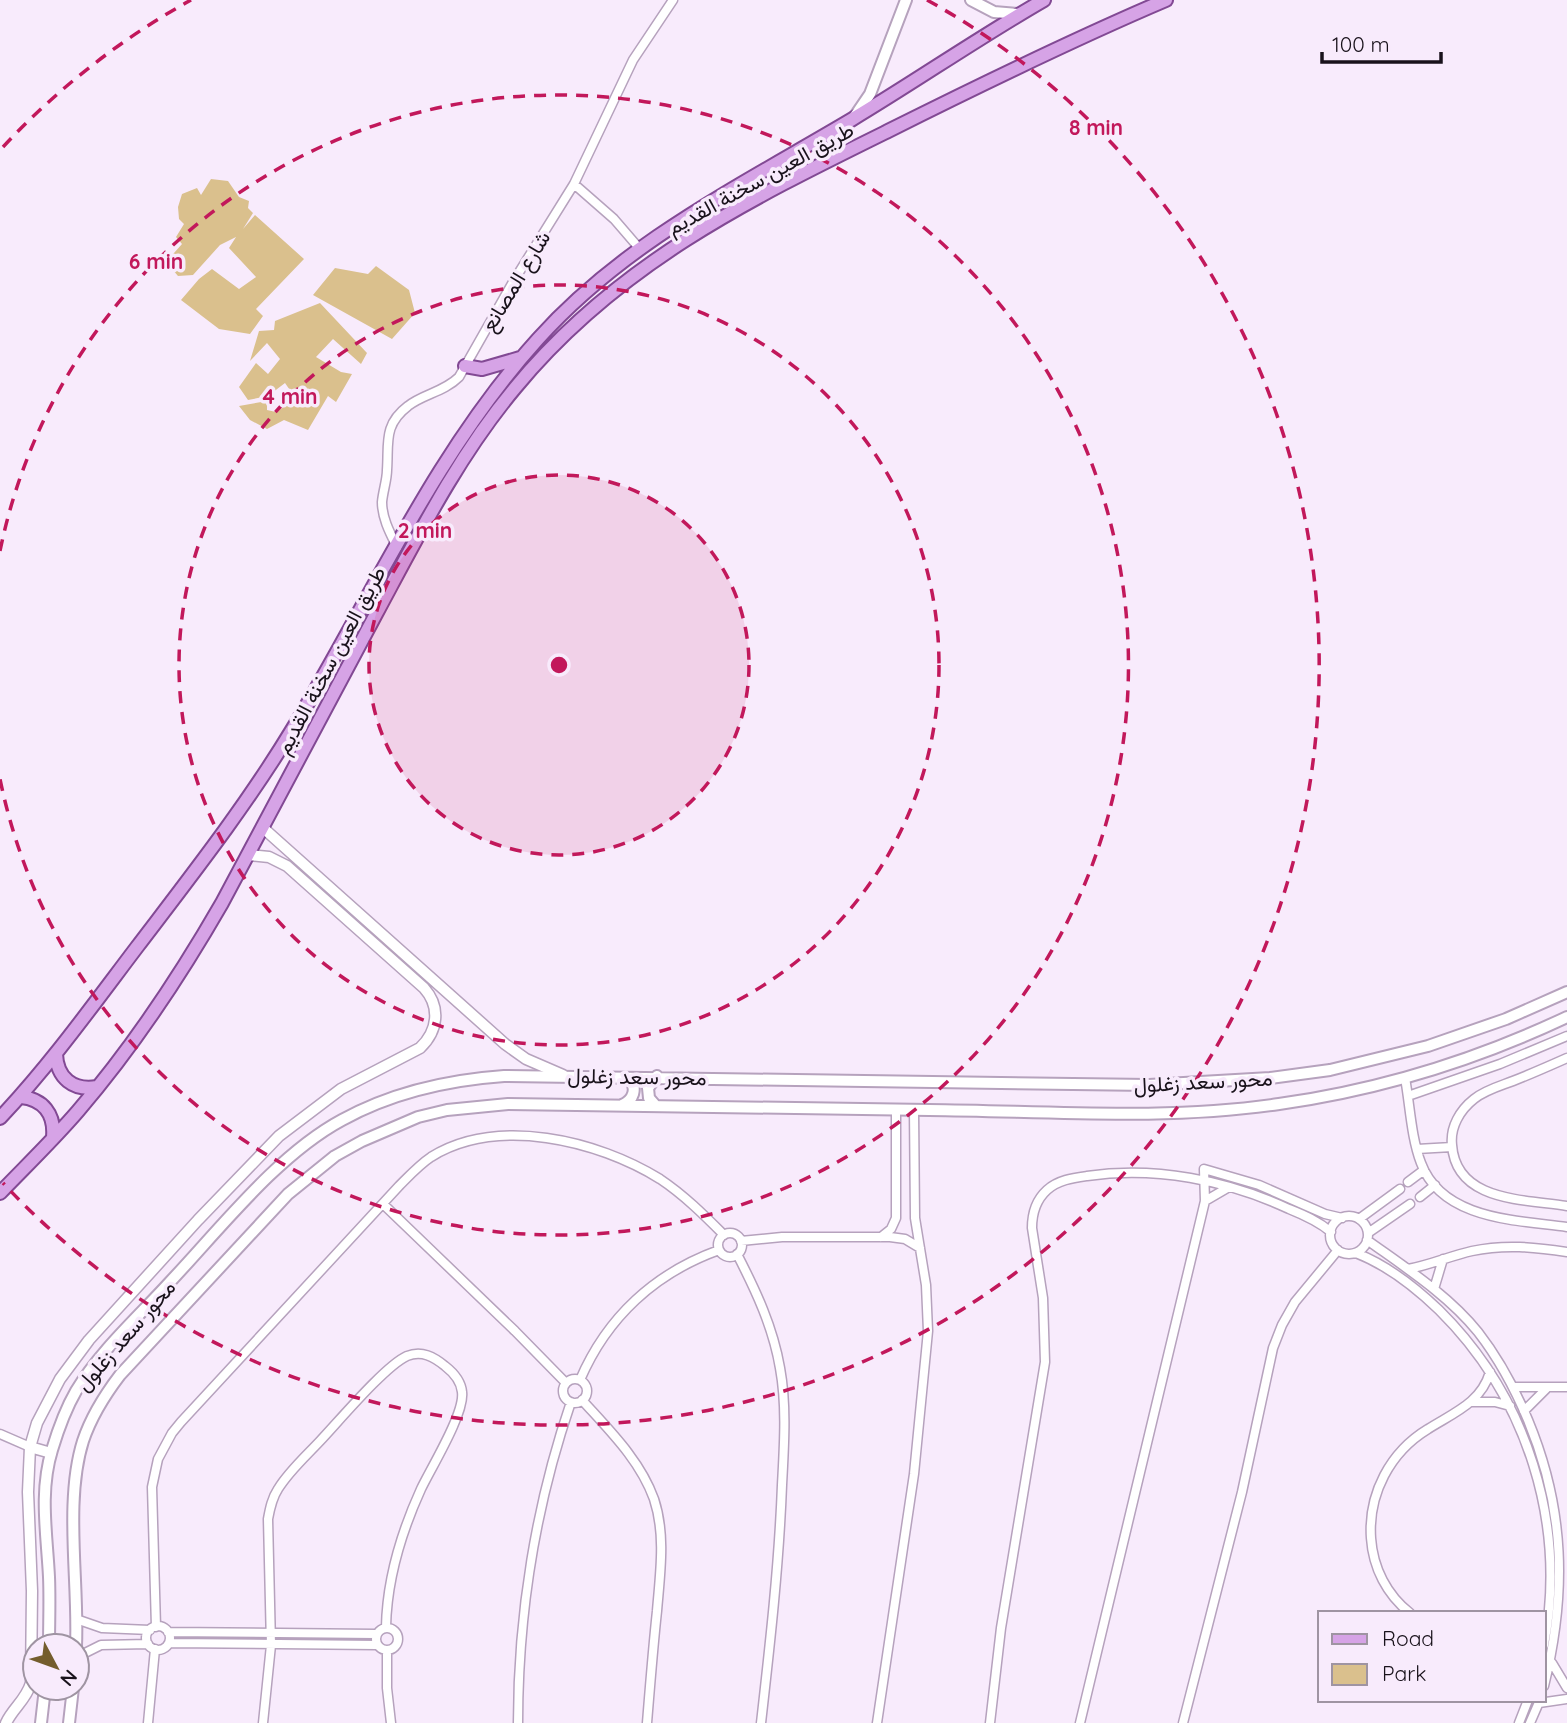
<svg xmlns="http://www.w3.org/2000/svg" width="1567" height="1723" viewBox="0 0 1567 1723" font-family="Quicksand,Vazirmatn,sans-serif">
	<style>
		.green { fill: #dac08d }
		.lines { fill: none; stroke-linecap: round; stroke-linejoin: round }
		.minor-casing { stroke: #b6a2bd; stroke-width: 11 }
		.tertiary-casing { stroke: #b6a2bd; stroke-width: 13 }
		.secondary-casing { stroke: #b6a2bd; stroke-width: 14 }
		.primary-casing { stroke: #824994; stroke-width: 16 }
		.minor { stroke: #fff; stroke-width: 8 }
		.tertiary { stroke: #fff; stroke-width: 10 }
		.secondary { stroke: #fff; stroke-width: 10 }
		.primary { stroke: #d6a3e6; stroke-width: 12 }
		.ring { fill: none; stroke: #c2185b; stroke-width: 3.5; stroke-dasharray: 12 9 }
		.labels { text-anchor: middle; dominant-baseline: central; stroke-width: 7; stroke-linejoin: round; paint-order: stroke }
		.street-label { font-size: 21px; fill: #19121b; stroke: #f8ebfc }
		.centre { fill: #c2185b; stroke: #f8ebfc; stroke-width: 3.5 }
		.ring-label { font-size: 21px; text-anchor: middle; font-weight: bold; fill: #c2185b; stroke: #f8ebfc; stroke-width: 7; stroke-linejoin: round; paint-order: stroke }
	</style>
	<rect width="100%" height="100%" fill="#f8ebfc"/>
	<path class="green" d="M211 179 228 181 239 197 249 201 248 208 253 213 243 229 255 215 304 259 256 309 263 316 250 334 219 329 181 300 199 279 212 269 239 289 256 277 229 248 236 237 220 245 193 275 178 276 166 262 182 244 176 237 184 224 179 219 178 207 182 194 197 188 201 195Z
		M376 266 409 290 415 313 392 339 313 295 335 268 368 274Z
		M320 303 367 353 361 364 333 339 316 357 341 372 352 374 336 402 328 396 308 430 284 420 267 429 250 420 239 406 267 401V410L276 412 296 399 285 383 268 396 248 400 239 387 256 363 268 374 280 359 267 343 250 361 259 331 274 330 275 321Z"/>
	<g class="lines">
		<defs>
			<path id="minor" d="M574 184 614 219 639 248
				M397 547C390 533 382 518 382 502 383 491 387 480 387 470 389 443 383 425 408 406 423 394 444 392 459 377L513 282 574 184 633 60 673 0
				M1567 1058C1549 1066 1531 1074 1513 1081 1500 1086 1485 1090 1474 1099 1460 1110 1450 1127 1452 1145 1456 1202 1524 1199 1567 1206
				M1405 1078C1410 1105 1411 1137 1421 1163 1442 1220 1517 1220 1567 1227
				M1408 1096 1500 1064 1567 1036
				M1417 1149 1452 1147
				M1408 1182 1424 1170
				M1420 1197 1435 1185
				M1205 1201 1229 1187
				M383 1204 515 1331 566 1383
				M1330 1235a19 19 0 1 1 38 0a19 19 0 1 1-38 0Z
				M1359 1219 1400 1189
				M1368 1233 1410 1204
				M718 1245a12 12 0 1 1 24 0a12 12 0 1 1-24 0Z
				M881 1237 891 1229 896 1218V1109
				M1367 1240C1406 1268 1448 1295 1478 1332 1499 1359 1515 1389 1528 1420 1565 1509 1567 1593 1544 1686
				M741 1241 782 1237H890L905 1239 920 1248
				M1356 1253C1387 1265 1415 1287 1439 1310 1527 1397 1567 1523 1544 1645
				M737 1254C756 1291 773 1327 780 1368 787 1406 784 1447 782 1485 779 1565 770 1644 761 1723
				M1408 1269C1430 1265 1450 1256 1472 1251 1504 1244 1535 1247 1567 1252
				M1434 1289 1443 1259
				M563 1391a12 12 0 1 1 24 0a12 12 0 1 1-24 0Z
				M580 1380C607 1317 655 1273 719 1250
				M1513 1387H1567
				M582 1400C609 1430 640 1460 654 1499 666 1535 660 1574 657 1611 653 1648 650 1686 647 1723
				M1472 1402H1495L1510 1406
				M1524 1411 1546 1389
				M0 1434 30 1447
				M1410 1613C1387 1595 1373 1568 1371 1538 1368 1494 1390 1452 1428 1429 1453 1413 1481 1403 1490 1372
				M76 1619 102 1628 150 1630
				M146 1638a12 12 0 1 1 24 0a12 12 0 1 1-24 0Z
				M156 1627 152 1487 158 1459 172 1433 181 1422 399 1186C409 1176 419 1165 431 1157 497 1116 597 1140 660 1179 684 1195 704 1215 724 1235
				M376 1639a11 11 0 1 1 22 0a11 11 0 1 1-22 0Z
				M168 1632 376 1634
				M169 1643 377 1645
				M387 1650V1688L391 1723
				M77 1657 101 1645 148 1644
				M1552 1663 1567 1688
				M1539 1703 1567 1699
				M148 1723 155 1649
				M263 1723 271 1645 268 1519C270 1508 272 1498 278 1489 289 1471 306 1456 320 1441 339 1421 385 1366 407 1356 422 1350 434 1357 445 1366 454 1373 461 1381 462 1392 465 1413 431 1468 421 1489 401 1533 387 1579 386 1627
				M518 1723C518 1615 536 1504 571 1402
				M877 1723 914 1474 928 1331 926 1285 915 1218 914 1110
				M990 1723 1001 1628 1045 1362 1043 1298 1032 1228C1032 1213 1036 1200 1047 1190 1058 1180 1073 1178 1087 1176 1155 1166 1227 1180 1289 1209 1304 1215 1318 1221 1331 1232
				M1080 1723 1205 1201 1204 1169 1259 1185 1325 1214 1342 1218
				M1183 1723 1242 1492 1273 1348 1282 1325 1295 1302 1338 1250
				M1519 1723 1528 1700
				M1530 1723 1540 1700"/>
			<path id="tertiary" d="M262 827 505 1044 526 1059 563 1075
				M30 1447 51 1453
				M6 1723C13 1708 26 1700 31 1683L32 1591 28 1492 30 1447 37 1423 60 1379 89 1340 198 1220 279 1136 341 1089 420 1048C438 1031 441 1007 424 988L287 866 269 857 248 855"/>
			<path id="secondary" d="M971 0 994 12 1019 14
				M855 116 870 94 906 0
				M622 1105C634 1100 637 1089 630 1078
				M656 1106 649 1098 648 1088 657 1076
				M49 1646C49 1623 50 1600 49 1577 47 1535 39 1492 52 1450 58 1430 65 1410 76 1391 100 1351 137 1318 169 1283 220 1229 277 1155 342 1120 393 1092 447 1080 504 1076L1149 1085 1270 1078 1330 1070 1428 1046 1506 1019 1567 992
				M76 1646C79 1583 64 1501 83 1441 91 1417 104 1396 120 1375L288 1194 335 1156 362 1141 418 1117 447 1110 508 1104C648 1106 788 1108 929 1110 1045 1111 1164 1121 1279 1104 1379 1090 1476 1060 1567 1017
				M41 1723 45 1688
				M69 1723 73 1688"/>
			<path id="primary" d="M465 366 482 369 520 358
				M56 1054C57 1078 73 1091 97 1087
				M21 1097C43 1099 55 1114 53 1137
				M0 1118C50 1065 93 1005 137 947 191 876 246 806 292 730 371 599 434 454 538 339 625 242 740 186 851 120 916 81 978 38 1044 0
				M0 1193C26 1166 54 1139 78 1111 133 1047 180 976 222 903 273 807 325 711 376 614 418 536 458 456 515 388 617 264 748 200 888 131 980 85 1072 40 1166 0"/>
		</defs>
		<use href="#minor" class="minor-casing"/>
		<use href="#tertiary" class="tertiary-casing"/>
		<use href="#secondary" class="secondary-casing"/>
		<use href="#primary" class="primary-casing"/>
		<use href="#minor" class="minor"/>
		<use href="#tertiary" class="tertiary"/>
		<use href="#secondary" class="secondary"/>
		<use href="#primary" class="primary"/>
	</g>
	<circle cx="559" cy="665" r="190" fill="#c2185b" fill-opacity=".12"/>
	<g class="ring">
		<circle cx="559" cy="665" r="190"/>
		<circle cx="559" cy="665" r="380"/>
		<path d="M0 551A570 570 0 1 1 0 779"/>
		<path d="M3 147A760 760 0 0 1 191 0M927 0A760 760 0 1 1 3 1183"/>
	</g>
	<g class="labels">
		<g class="street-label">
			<text transform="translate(760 178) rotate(-29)">طريق العين سخنة القديم</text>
			<text transform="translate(515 281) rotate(-59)">شارع المصانع</text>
			<text transform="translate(330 660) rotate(-62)">طريق العين سخنة القديم</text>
			<text transform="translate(637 1076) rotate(1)">محور سعد زغلول</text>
			<text transform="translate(1203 1081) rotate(-3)">محور سعد زغلول</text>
			<text transform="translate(125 1335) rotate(-49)">محور سعد زغلول</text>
		</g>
	</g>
	<circle cx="559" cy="665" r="10" class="centre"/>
	<g class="ring-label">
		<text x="1096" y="135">8 min</text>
		<text x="156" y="269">6 min</text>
		<text x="290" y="404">4 min</text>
		<text x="425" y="538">2 min</text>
	</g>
	<rect x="1318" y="1611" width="228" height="91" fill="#f8ebfc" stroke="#9f94a2" stroke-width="2"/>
	<rect x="1332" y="1634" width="35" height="10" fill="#d6a3e6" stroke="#9f94a2" stroke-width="2"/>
	<text x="1382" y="1646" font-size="21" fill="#19121b">Road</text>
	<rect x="1332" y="1664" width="35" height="21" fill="#dac08d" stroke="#9f94a2" stroke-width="2"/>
	<text x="1382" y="1681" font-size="21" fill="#19121b">Park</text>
	<g transform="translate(56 1667) rotate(131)"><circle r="33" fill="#f8ebfc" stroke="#9f94a2" stroke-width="2"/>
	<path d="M0-5L12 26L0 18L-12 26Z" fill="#745d2d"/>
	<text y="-10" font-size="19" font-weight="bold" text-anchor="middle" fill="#19121b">N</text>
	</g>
	<path d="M1322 52v10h119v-10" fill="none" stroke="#19121b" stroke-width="3.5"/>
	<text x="1332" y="52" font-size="21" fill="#19121b" stroke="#f8ebfc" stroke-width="5" paint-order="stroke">100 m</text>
</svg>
